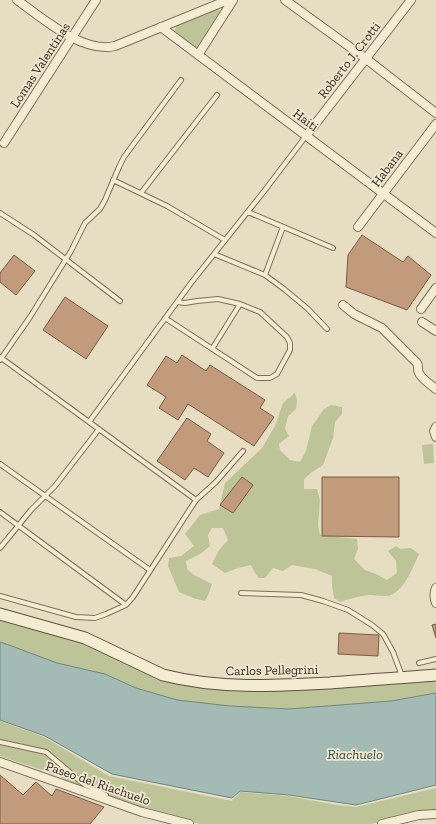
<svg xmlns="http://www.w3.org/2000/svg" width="436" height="824" viewBox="0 0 436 824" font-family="'Zilla Slab',serif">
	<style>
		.green { fill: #bdc497 }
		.water { fill: #a3bbb4; stroke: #6c8781 }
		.building { fill: #c19b7c; stroke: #7b5c44 }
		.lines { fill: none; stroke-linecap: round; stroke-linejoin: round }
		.lane-casing { stroke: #7f6f5b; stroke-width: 6 }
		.street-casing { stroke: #7f6f5b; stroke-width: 10 }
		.secondary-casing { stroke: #61513e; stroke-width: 13 }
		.lane { stroke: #f4ebd3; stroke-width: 4 }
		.street { stroke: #f4ebd3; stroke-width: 8 }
		.secondary { stroke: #f4ebd3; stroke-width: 11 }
		.labels { text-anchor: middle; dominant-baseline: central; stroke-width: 3.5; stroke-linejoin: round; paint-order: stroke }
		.street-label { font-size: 13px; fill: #30271e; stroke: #f0e8d0 }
		.water-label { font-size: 14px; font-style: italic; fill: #2f4e4d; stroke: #f0e8d0 }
	</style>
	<rect width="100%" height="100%" fill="#e7ddc2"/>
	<path class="green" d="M217 9 220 11 197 47H194L176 34 175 31 176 26 180 23Z
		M295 393 297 400 296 409 288 416 285 429 289 436 279 444 280 450 290 460 300 462 306 451 312 426 324 409 331 405 342 407V414L335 422 333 438 323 465 312 472 304 479V489H317L320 500 318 525 320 535 357 539 358 549 354 559 365 570 376 574 387 580 397 573 396 561 388 551 396 546 401 549 411 548 419 554C413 567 405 589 391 595 386 597 375 595 370 595 359 596 349 599 340 602L334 598 332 586V576L315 569 292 565 283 571 273 568 265 578H259L255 573 251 565 238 568 225 573 212 564 219 550 228 540 223 528H212L208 535 210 546 200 554 186 561 187 569 194 575 212 584 209 593 205 601 193 598 179 592 168 566 169 558 181 556 194 546 185 534 200 515 219 509 225 483 262 448 275 426 283 403Z
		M433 444 434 463 424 464 422 445Z
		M0 620 85 643 162 679 223 689 436 676V693L391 701 289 709 230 706 177 700 136 688 105 674 57 663 9 645 0 642Z
		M0 721 44 737 109 776 232 801 240 792 288 796 337 805 356 807 436 788V810L371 824H200L143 809 103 797 54 774 0 756Z"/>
	<path class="water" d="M0 642 9 645 57 663 105 674 136 688 177 700 230 706 289 709 391 701 436 693V785L356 805 289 795 240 791 232 798 112 774 45 736 0 720Z"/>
	<path class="building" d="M362 235 403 262 408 256 431 275 407 310 346 287 348 255Z
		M14 255 35 271 16 295 0 282V273Z
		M65 297 108 326 86 359 43 330Z
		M182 355 206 371 210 365 265 400 260 408 274 417 254 446 188 404 178 420 159 408 166 397 147 385 166 356 177 363Z
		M187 418 211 434 207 441 224 453 208 477 194 468 185 480 157 461Z
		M242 477 253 485 233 513 220 505Z
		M322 477H399V537L322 536Z
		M436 624V638L432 625Z
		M339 633 379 635 378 656 338 654Z
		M0 775 23 795 36 782 52 796 56 789 104 807 90 824H0Z"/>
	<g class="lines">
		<defs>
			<path id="lane" d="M113 180 167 206 225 240
				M141 193 217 95
				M248 212 333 248
				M0 213 34 235 120 301
				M214 254 265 275 284 289 308 309 327 329
				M265 275 283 227
				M165 318 257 378H270L277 374 290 350V343L287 337 260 312 240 304 218 299 197 301 185 303 177 302
				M212 349 240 304
				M0 357 196 500
				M0 360 30 317 71 251 85 223 100 209 105 200 119 167 124 157 181 80
				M89 422 191 283 265 190 306 136
				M0 464 150 570
				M0 512 126 605
				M0 548 31 510 55 486 99 429
				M241 593 301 595 323 601 348 610 372 625 383 634 393 652 402 676
				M0 596 76 617 95 618 106 614 126 605 133 597 196 500 216 482 243 451
				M419 663 436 659
				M0 742 46 752 85 785 106 795 104 799"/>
			<path id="street" d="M17 0C42 18 83 54 115 46L228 0
				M285 0 365 58 436 113
				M161 27 436 233
				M198 55 233 0
				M306 136 411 0
				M4 143 96 0
				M358 227 436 124
				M343 305 354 314 382 328 417 363C419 366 417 369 419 373 421 378 432 386 436 389
				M421 309 436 288
				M422 322 436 331
				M436 427 434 431 436 437
				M436 588C434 593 434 598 436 603
				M0 762 142 812 189 824
				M382 824 419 815 436 814"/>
			<path id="secondary" d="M0 614 85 638 163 675C218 689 274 686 330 683 365 680 401 678 436 675"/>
		</defs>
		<use href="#lane" class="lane-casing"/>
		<use href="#street" class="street-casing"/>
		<use href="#secondary" class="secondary-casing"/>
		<use href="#lane" class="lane"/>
		<use href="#street" class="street"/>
		<use href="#secondary" class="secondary"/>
	</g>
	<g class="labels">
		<g class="street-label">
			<text transform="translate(349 60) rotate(-52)">Roberto J. Crotti</text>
			<text transform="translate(40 65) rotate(-57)">Lomas Valentinas</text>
			<text transform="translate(306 120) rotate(37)">Haiti</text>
			<text transform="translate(387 168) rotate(-53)">Habana</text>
			<text transform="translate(272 670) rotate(-1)">Carlos Pellegrini</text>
			<text transform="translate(98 783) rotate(19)">Paseo del Riachuelo</text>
		</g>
		<g class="water-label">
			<text x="355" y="754">Riachuelo</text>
		</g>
	</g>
</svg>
